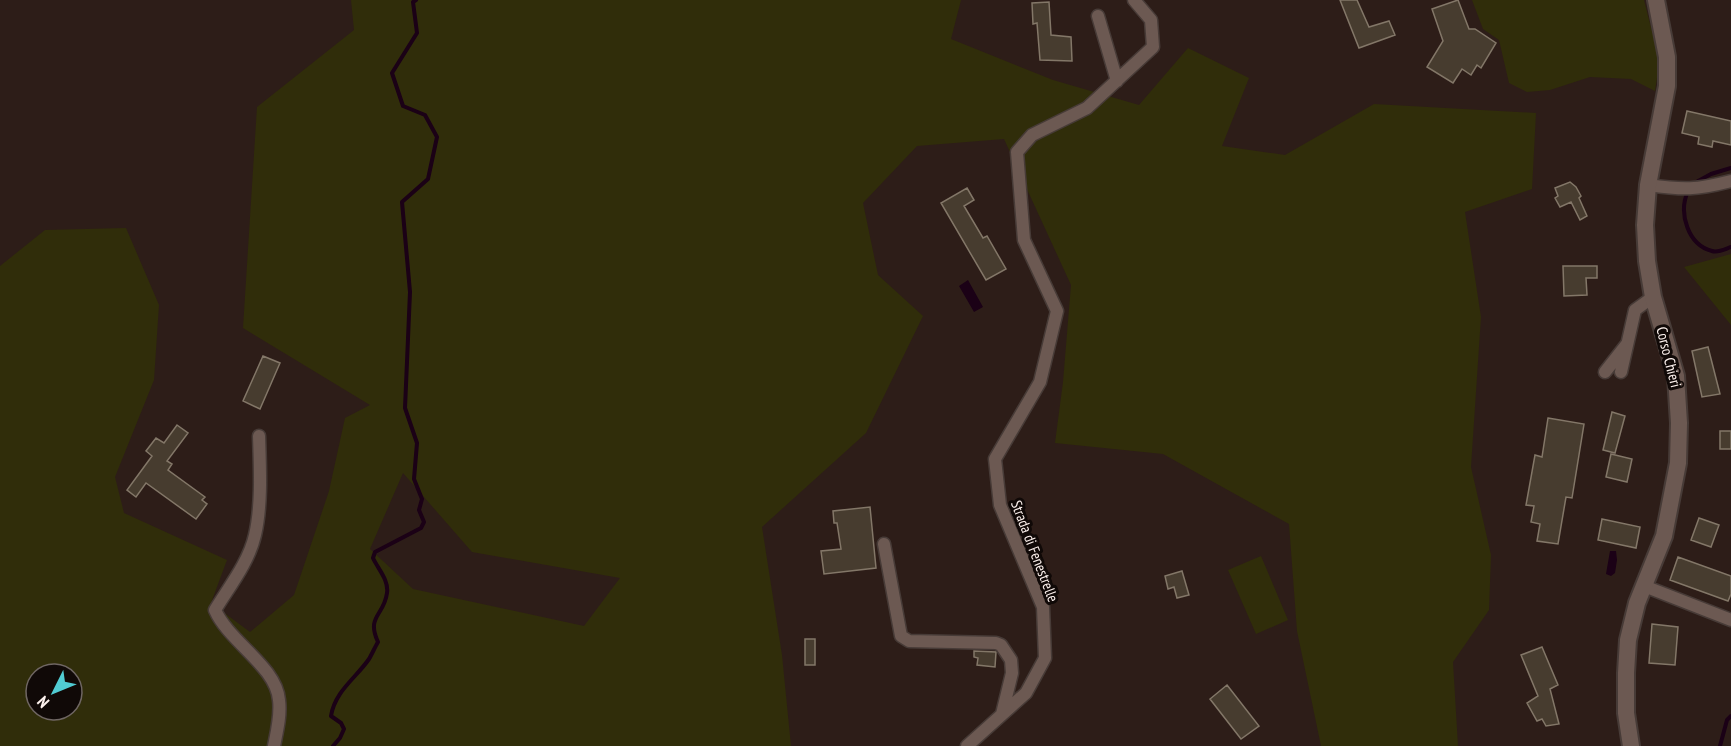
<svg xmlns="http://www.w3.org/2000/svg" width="1731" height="746" viewBox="0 0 1731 746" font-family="'PT Sans Narrow',sans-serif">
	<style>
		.green { fill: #302d0a; fill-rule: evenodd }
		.water { fill: #1b0116 }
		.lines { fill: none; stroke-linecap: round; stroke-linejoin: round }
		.stream { stroke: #1b0116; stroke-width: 4 }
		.building { fill: #473c2f; stroke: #837768; stroke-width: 1.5 }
		.street-casing { stroke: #473b37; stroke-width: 15 }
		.secondary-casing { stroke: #473b37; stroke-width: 20 }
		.street { stroke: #6c5952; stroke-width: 12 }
		.secondary { stroke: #6c5952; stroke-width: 16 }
		.labels { text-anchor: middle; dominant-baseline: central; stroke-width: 6; stroke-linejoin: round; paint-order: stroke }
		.street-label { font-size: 15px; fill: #fdf2ee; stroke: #100907 }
	</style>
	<rect width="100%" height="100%" fill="#2d1d18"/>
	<path class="green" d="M351 0H961L951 39 1053 80 1139 105 1188 48 1249 78 1222 146 1285 155 1374 104 1536 113 1532 189 1465 212 1481 317 1471 467 1491 555 1489 610 1453 662 1458 746H1321L1297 631 1289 524 1163 454 1055 443 1063 382 1071 285 1004 139 917 146 863 203 878 275 923 316 866 433 762 527 782 655 791 746H0V266L45 230 126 228 159 305 154 380 115 477 124 513 227 560 211 603 250 632 294 595 329 491 345 418 370 405 243 328 257 107 354 30ZM403 473 472 552 620 578 584 626 413 589 370 549ZM36 674H72V710H36Z
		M1472 0H1644L1657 51 1658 72 1655 91 1631 79 1590 77 1550 90 1527 92 1509 83 1499 40 1483 29Z
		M1731 254V325L1684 267Z
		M1261 556 1288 620 1256 634 1228 570Z"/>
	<path class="water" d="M968 280 983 307 974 312 959 286Z
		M1610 551H1616L1617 560 1615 573 1611 576 1606 574Z"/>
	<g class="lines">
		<path class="stream" d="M1691 185 1711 174 1731 168
			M1688 191C1678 213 1688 245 1712 251 1718 253 1725 249 1731 247
			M333 746 340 738 344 729 341 723 331 716C335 691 356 678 369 659 372 654 375 647 378 642 366 616 384 616 387 593 389 580 378 569 373 558L375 552 421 528 424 522 419 510 422 499 414 479 417 443 405 408 410 292 402 202 428 179 437 137 425 115 403 106 392 73 417 33 413 2 416 0
			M1720 746 1727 720 1731 716"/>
	</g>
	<path class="building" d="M1340 0H1357L1369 27 1389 21 1395 35 1359 48Z
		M1458 0 1469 29H1475L1496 43 1481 68 1477 65 1471 75 1462 69 1453 83 1427 67 1443 41 1432 9Z
		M1049 2 1051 35 1071 37 1072 61 1040 60 1037 23 1033 24 1032 3Z
		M1687 111 1731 121V145L1713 141 1712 147 1698 144 1699 137 1682 133Z
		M1570 182 1576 187 1581 196 1579 198 1587 216 1580 220 1571 202 1560 207 1555 198 1558 196 1555 188Z
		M967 188 974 200 964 206 983 238 987 236 1006 269 986 280 941 203Z
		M1563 266H1597V278H1586L1587 295 1564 296Z
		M1708 347 1720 394 1702 397 1692 351Z
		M263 356 280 363 260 409 243 401Z
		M1612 412 1625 416 1615 453 1603 450Z
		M1548 418 1584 424 1572 498 1566 497 1558 544 1537 541 1540 524 1531 522 1534 506 1526 505 1535 455 1542 457Z
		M177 425 188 433 167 461 172 464 168 470 205 497 202 500 207 504 196 519 146 483 136 497 127 490 152 456 146 451 156 438 164 443Z
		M1720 431H1731V449H1720Z
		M1611 454 1632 459 1627 482 1606 477Z
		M870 507 876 568 824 574 821 551 841 549 837 523H834L833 511Z
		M1699 518 1719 525 1711 547 1691 540Z
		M1602 519 1640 527 1636 548 1598 540Z
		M1678 557 1731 576V594L1728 601 1670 580Z
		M1182 571 1189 595 1177 598 1174 587 1168 589 1165 576Z
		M1652 624 1678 627 1675 665 1649 663Z
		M805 639H815V665H805Z
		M1542 647 1558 685 1550 689 1559 724 1546 726 1542 719 1537 721 1527 703 1538 696 1521 655Z
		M974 651 996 652 995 667 977 665 978 658 974 657Z
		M1227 685 1259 726 1241 739 1210 699Z"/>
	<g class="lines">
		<defs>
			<path id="street" d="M1098 16 1117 81
				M1648 185C1684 190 1696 190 1731 181
				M1605 372 1627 344
				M1621 372 1635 310 1653 297
				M259 436C260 467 262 505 255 535 249 562 229 587 215 610 229 642 276 666 279 700 281 715 277 731 274 746
				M884 544 901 636 909 641 996 643 1001 645 1011 660 1012 673 1002 714
				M1644 586 1731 620
				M967 746 1026 693 1045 658 1043 607 1000 505 995 459 1040 382 1057 311 1024 240 1017 152 1032 135 1087 108 1153 47 1151 20 1134 0"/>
			<path id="secondary" d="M1631 746 1626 713V673L1628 640 1637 603 1664 536 1678 463 1679 423 1676 376 1653 297 1647 261 1645 225 1648 185 1667 86V57L1656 0"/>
		</defs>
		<use href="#street" class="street-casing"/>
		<use href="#secondary" class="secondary-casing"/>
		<use href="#street" class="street"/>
		<use href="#secondary" class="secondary"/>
	</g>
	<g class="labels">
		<g class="street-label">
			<text transform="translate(1669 357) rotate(76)">Corso Chieri</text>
			<text transform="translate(1035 551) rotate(69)">Strada di Fenestrelle</text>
		</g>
	</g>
	<g transform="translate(54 692) rotate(227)"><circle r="28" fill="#100907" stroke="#6f6663" stroke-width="1.5"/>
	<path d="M0-4.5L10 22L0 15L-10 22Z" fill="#51ccd3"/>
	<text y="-9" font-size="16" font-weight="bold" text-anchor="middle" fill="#fdf2ee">N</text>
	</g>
</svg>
